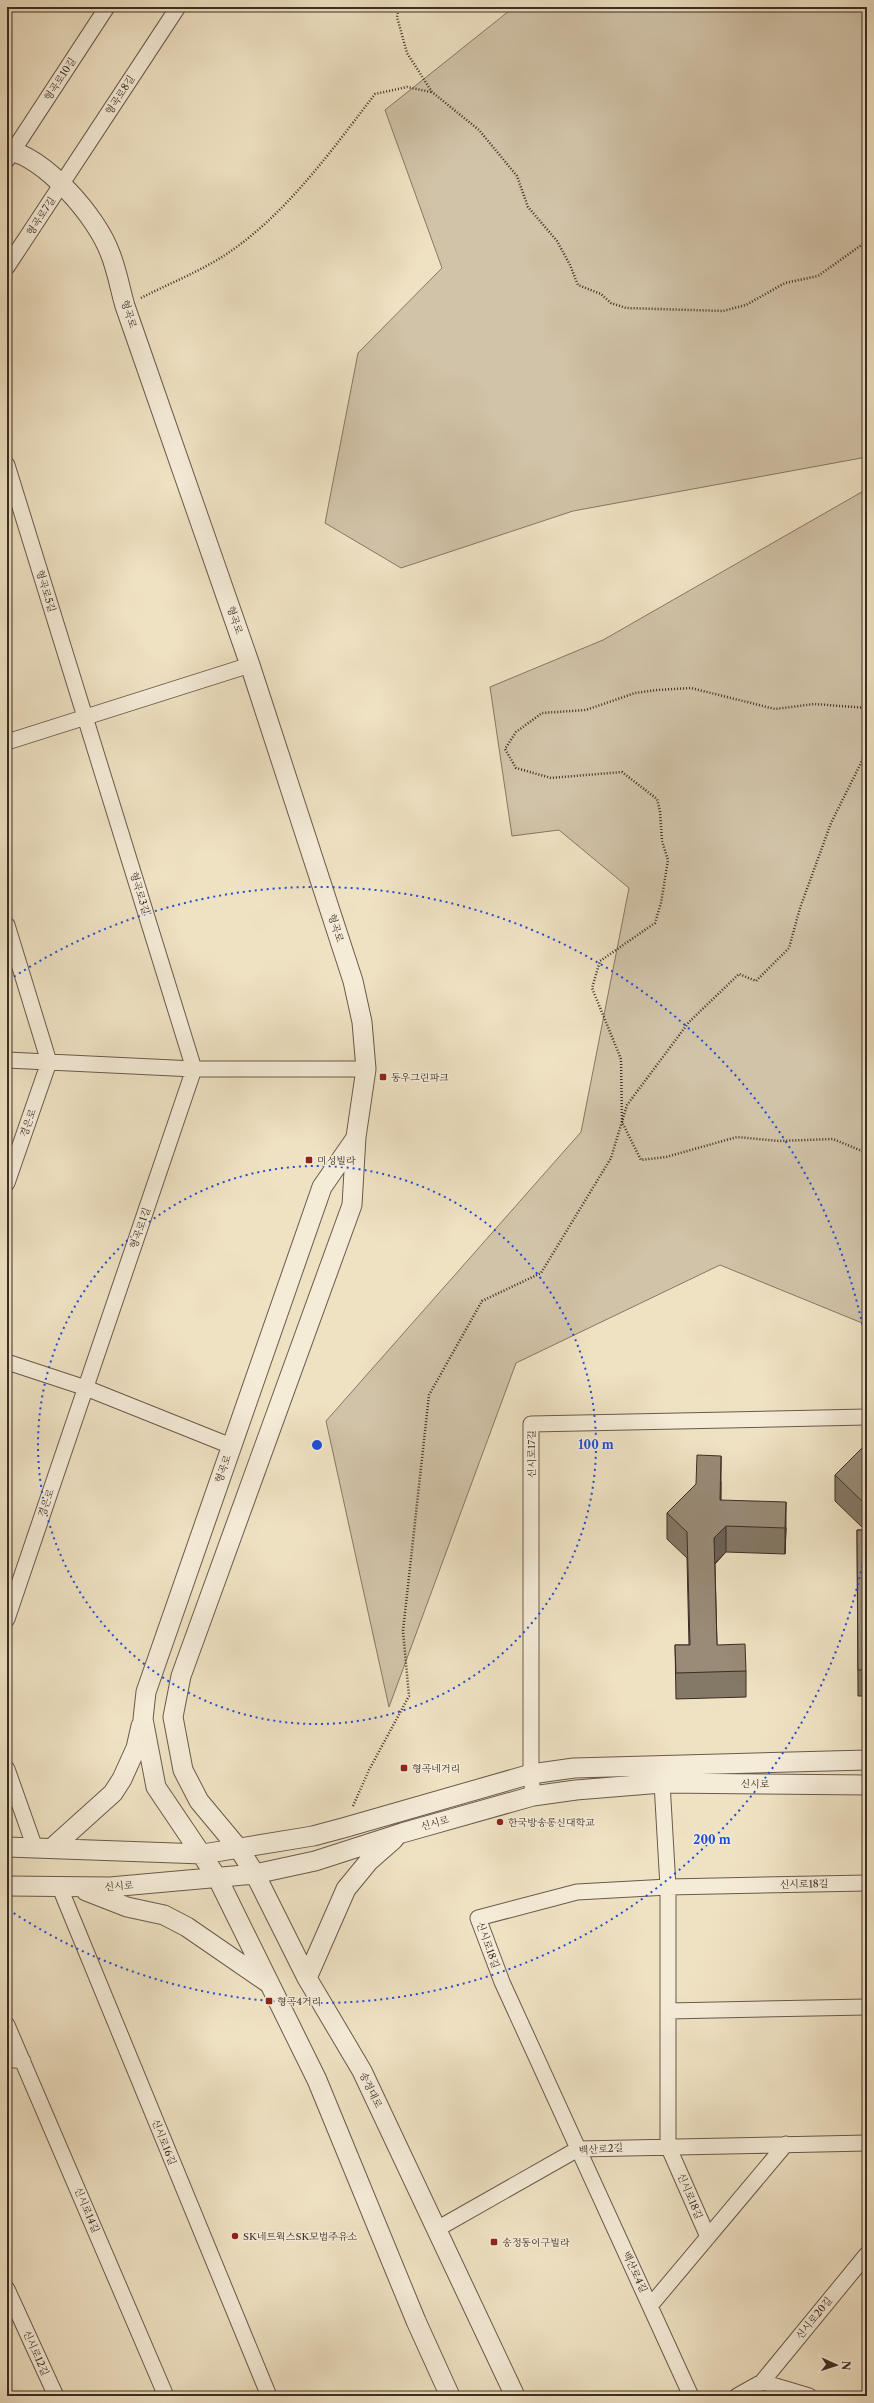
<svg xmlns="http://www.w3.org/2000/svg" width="874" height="2403" viewBox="0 0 874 2403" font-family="'Libre Caslon Text','Noto Serif KR',serif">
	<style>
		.green { fill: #d1c3a8; stroke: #867866 }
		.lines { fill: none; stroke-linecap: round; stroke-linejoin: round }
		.minor-casing { stroke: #695a4c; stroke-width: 17 }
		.tertiary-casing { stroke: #695a4c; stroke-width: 21 }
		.path { stroke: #3c2d24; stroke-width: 2.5; stroke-dasharray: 1 2; stroke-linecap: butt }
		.minor { stroke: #f5ecd8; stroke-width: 15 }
		.tertiary { stroke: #f5ecd8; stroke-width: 19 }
		.wall { fill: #847866; stroke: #3c2d24 }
		.shaded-wall { fill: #6b6153; stroke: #3c2d24 }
		.building { fill: #998b77; stroke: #3c2d24 }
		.ring { fill: none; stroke: #1d4ed8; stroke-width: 2; stroke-dasharray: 2 4 }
		.poi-dot { fill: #8f2418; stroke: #f5ecd8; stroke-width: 1.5 }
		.labels { text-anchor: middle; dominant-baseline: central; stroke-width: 3; stroke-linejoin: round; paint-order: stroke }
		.street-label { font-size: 10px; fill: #3c2d24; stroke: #f5ecd8 }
		.poi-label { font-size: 10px; fill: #3c2d24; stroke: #f5ecd8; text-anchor: start }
		.centre { fill: #1d4ed8; stroke: #f5ecd8; stroke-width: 2 }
		.ring-label { font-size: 12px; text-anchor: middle; font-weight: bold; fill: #1d4ed8; stroke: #f5ecd8; stroke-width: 3; stroke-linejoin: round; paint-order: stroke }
	</style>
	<rect width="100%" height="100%" fill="#efe2c3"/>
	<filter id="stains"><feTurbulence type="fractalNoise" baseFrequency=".005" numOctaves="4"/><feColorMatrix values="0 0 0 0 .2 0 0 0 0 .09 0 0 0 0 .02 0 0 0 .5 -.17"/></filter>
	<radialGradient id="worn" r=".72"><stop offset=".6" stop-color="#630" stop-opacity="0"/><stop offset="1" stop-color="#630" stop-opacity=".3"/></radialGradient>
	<path class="green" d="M514 7H867V457L573 511 401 568 325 523 358 353 442 268 385 110Z
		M867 489V1325L720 1265 516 1363 389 1707 326 1421 581 1132 629 888 559 830 512 836 490 687 603 640Z"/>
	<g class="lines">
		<defs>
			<path id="minor" d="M7 160 107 7
				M7 267 178 7
				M7 465 194 1069 7 1619
				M7 742 250 665
				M7 925 49 1062 7 1183
				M7 1060 194 1069H366
				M7 1362 86 1388 231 1446
				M7 1769 35 1848
				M662 1783 668 1887V2146L708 2237
				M533 1796 531 1774V1424L867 1417
				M60 1888 269 2396
				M668 2011 867 2007
				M7 2025 166 2396
				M7 2059 23 2061
				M437 2229 578 2149 867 2143
				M7 2289 56 2396
				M650 2306 786 2144
				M762 2382 809 2396
				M691 2396 502 1982 478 1918 577 1892 668 1887 867 1883
				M737 2396 762 2382 867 2254"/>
			<path id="tertiary" d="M7 150C46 158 97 217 110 253 117 270 120 289 125 306L250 665 353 981 362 1022 366 1069 356 1137 352 1205 181 1676 173 1717 183 1770 199 1801 239 1849 255 1874 307 1978 362 2071 515 2396
				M356 1138 322 1187 146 1692 143 1719 156 1787 218 1879 317 2080 416 2321 450 2396
				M7 1847 203 1854 313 1836 343 1828 531 1774 574 1768 867 1760
				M52 1848 113 1793 122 1779 136 1748 141 1726
				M7 1886 110 1887 255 1874 315 1861 402 1833 533 1796 576 1790 662 1783 867 1785
				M86 1891 127 1907 164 1915 187 1927 267 1982
				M307 1978 346 1889 369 1861 394 1839"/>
		</defs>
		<use href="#minor" class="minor-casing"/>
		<use href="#tertiary" class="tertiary-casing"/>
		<path class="path" d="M399 7 397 17 407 53 432 92 479 130 517 176 528 207 557 241 570 265 578 285 601 294 611 303 626 308 723 311 746 305 785 283 818 276 867 241
			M141 298C168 284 199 272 225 255 286 215 331 151 375 94L407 87 431 92
			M867 708 814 704 775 709 691 688 657 690 635 693 586 710 542 713 516 732 505 749 516 768 551 778 622 772 657 799 660 811 662 841 668 860 661 903 655 923 600 961 592 988 621 1059 622 1122 641 1160 666 1157 737 1137 779 1141 833 1139 862 1151 867 1157
			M353 1806 369 1770 409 1696 403 1631 429 1395 482 1301 541 1273 611 1158 627 1105 689 1022 739 974 756 981 789 948 800 908 831 823 867 751"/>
		<use href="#minor" class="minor"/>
		<use href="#tertiary" class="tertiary"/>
	</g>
	<path class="wall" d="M867 1417V1696H858L857 1530H865L835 1501V1475L864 1446Z
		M721 1482V1500L786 1528 785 1554 726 1552 715 1564 717 1645 746 1671V1697L676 1699 675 1645H689L687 1558 667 1539V1513L696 1484Z"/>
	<path class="shaded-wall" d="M721 1456V1482L720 1526V1500Z
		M786 1502V1528L785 1554V1528Z
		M726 1526V1552L714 1564V1538Z"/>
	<path class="building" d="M865 1417H867V1506L835 1475 864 1446Z
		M697 1455 721 1456 720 1500 786 1502 785 1528 726 1526 714 1538 717 1645 745 1644 746 1671 676 1673 675 1645H690L687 1532 667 1513 696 1484Z
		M857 1530H867V1670H858Z"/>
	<g class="ring">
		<circle cx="317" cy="1445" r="279"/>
		<path d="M867 1542A558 558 0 0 1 9 1910M9 980A558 558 0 0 1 867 1348"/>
	</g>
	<g class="poi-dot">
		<rect x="379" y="1073" width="8" height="8" rx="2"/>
		<rect x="305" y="1156" width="8" height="8" rx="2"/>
		<rect x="400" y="1764" width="8" height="8" rx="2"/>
		<circle cx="500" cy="1822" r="4"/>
		<rect x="265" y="1997" width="8" height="8" rx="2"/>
		<circle cx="235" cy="2236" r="4"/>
		<rect x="490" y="2238" width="8" height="8" rx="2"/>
	</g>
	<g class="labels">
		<g class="street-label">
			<text transform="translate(60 79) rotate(-57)">형곡로10길</text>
			<text transform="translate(120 95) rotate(-57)">형곡로8길</text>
			<text transform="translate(41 216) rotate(-57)">형곡로7길</text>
			<text transform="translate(129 314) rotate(72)">형곡로</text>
			<text transform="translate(46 591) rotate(73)">형곡로5길</text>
			<text transform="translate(235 620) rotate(71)">형곡로</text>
			<text transform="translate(140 893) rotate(73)">형곡로3길</text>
			<text transform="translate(336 928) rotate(72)">형곡로</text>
			<text transform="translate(28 1123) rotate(-71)">경은로</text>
			<text transform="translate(140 1228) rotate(-71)">형곡로1길</text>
			<text transform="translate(531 1454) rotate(-90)">신시로17길</text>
			<text transform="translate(223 1469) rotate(-71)">형곡로</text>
			<text transform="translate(46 1503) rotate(-71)">경은로</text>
			<text transform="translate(755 1784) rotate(1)">신시로</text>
			<text transform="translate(435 1823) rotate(-16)">신시로</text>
			<text transform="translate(804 1884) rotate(-1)">신시로18길</text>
			<text transform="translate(119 1886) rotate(-4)">신시로</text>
			<text transform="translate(488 1945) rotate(70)">신시로18길</text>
			<text transform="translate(371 2090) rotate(64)">송정대로</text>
			<text transform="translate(164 2142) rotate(68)">신시로16길</text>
			<text transform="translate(601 2149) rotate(-4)">백산로2길</text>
			<text transform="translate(690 2196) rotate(67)">신시로18길</text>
			<text transform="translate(87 2210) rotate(67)">신시로14길</text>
			<text transform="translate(635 2272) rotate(65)">백산로4길</text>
			<text transform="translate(814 2318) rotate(-51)">신시로20길</text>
			<text transform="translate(36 2353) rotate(66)">신시로12길</text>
		</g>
		<g class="poi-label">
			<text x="391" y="1077">동우그린파크</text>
			<text x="317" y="1160">미성빌라</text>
			<text x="412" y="1768">형곡네거리</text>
			<text x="508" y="1822">한국방송통신대학교</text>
			<text x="277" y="2001">형곡4거리</text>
			<text x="243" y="2236">SK네트웍스SK모범주유소</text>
			<text x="502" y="2242">송정동이구빌라</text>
		</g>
	</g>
	<circle cx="317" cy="1445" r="6" class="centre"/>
	<g class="ring-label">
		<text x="596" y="1449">100 m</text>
		<text x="712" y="1844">200 m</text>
	</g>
	<rect width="874" height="2403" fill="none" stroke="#efe2c3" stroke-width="24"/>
	<rect x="8" y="8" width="858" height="2387" fill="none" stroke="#3c2d24" stroke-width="2"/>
	<rect x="12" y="12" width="850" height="2379" fill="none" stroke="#3c2d24"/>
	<g transform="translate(836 2365) rotate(93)" stroke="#f5ecd8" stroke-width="3" paint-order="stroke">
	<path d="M0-3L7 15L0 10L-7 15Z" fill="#3c2d24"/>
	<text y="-6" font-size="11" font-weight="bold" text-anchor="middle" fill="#3c2d24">N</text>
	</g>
	<rect width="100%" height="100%" filter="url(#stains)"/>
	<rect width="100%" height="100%" fill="url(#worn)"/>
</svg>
